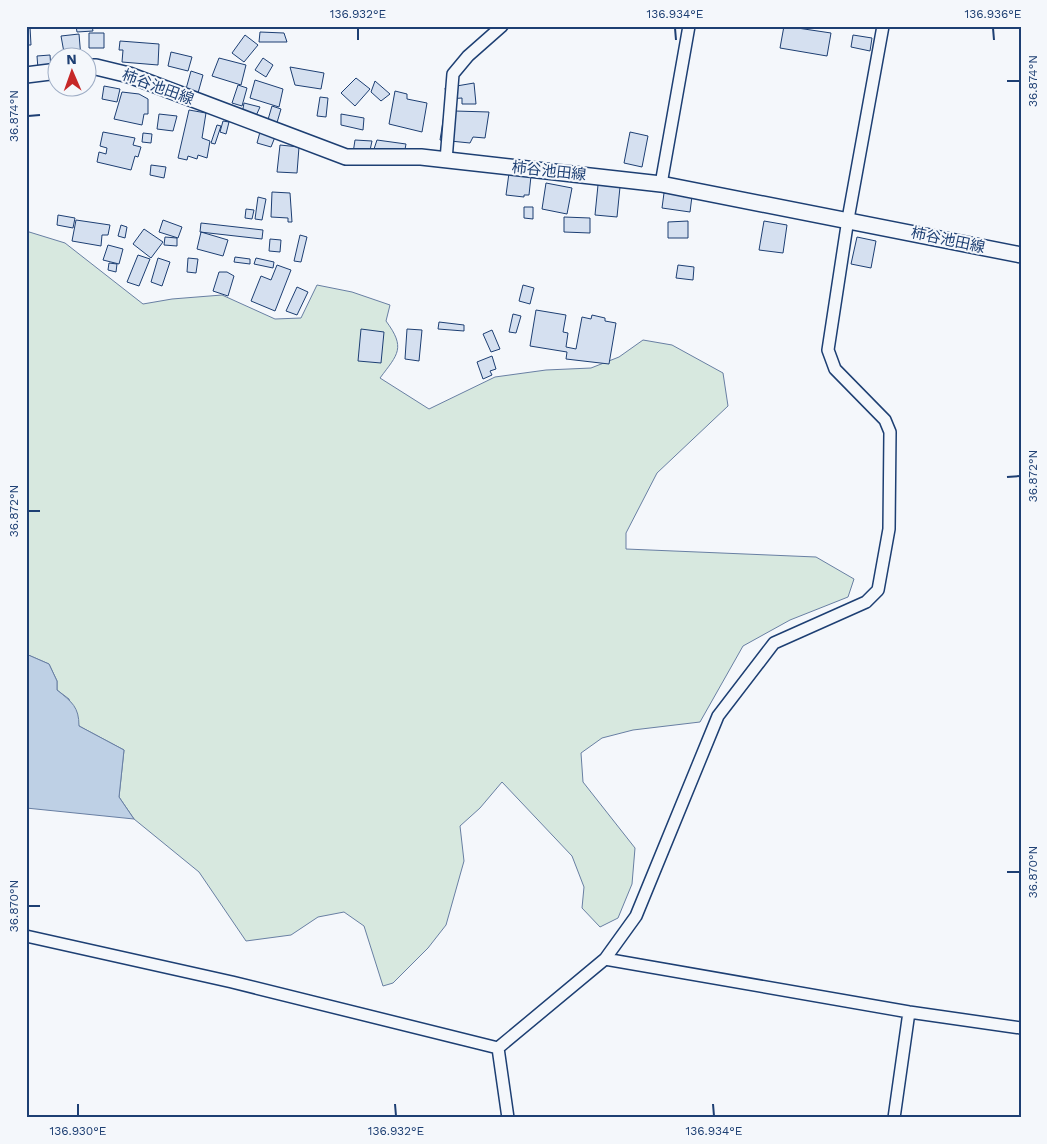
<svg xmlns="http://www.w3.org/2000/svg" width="1047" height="1144" viewBox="0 0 1047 1144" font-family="'Work Sans','Noto Sans JP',sans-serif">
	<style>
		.green { fill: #d7e8df; stroke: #687fa3 }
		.water { fill: #bed0e5; stroke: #687fa3 }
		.building { fill: #d5e0f0; stroke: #1d3f73 }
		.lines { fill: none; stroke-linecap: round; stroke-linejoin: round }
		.minor-casing { stroke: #1d3f73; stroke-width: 14 }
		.secondary-casing { stroke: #1d3f73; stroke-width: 18 }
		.minor { stroke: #f4f7fb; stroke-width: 11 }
		.secondary { stroke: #f4f7fb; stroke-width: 15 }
		.ticks { fill: none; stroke: #1d3f73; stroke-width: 2 }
		.labels { text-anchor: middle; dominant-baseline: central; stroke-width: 4; stroke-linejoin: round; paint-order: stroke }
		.street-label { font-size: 15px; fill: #1d3f73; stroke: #f4f7fb }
		.neatline { fill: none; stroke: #1d3f73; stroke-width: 2 }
		.ticks-label { font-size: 12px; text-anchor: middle; fill: #1d3f73 }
	</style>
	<rect width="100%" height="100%" fill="#f4f7fb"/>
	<path class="green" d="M26 231 65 243 143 304 172 299 222 295 275 319 301 318 317 285 352 292 390 305 386 321C406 348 398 354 380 378L429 409 495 377 546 370 591 368 619 357 643 340 672 345 723 373 728 406 657 473 626 533V549L816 557 854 579 848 597 790 620 743 646 700 722 633 730 602 738 581 753 583 782 635 848 632 884 618 918 600 927 582 908 584 887 572 856 502 782 480 808 460 826 464 861 446 925 428 948 393 983 383 986 364 926 344 912 318 917 291 935 246 941 199 872 134 819 119 797 124 750 79 726 69 699 57 690V681L49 664 26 654Z"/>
	<path class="water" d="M26 654 49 664 57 681V690C72 702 79 707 79 726L124 750 119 797 134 819 26 808Z"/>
	<path class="building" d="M76 26H92L93 31 77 32Z
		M784 26 831 33 827 56 780 48Z
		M26 27H30L31 45H26Z
		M260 32 284 33 287 42H259Z
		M89 33H104V48H89Z
		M79 34 81 58H65L61 36Z
		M245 35 258 45 244 62 232 53Z
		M853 35 872 38 870 51 851 47Z
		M120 41 159 44 158 65 122 62 123 50H119Z
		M171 52 192 57 188 71 168 66Z
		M50 55 51 69H38L37 56Z
		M219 58 246 65 241 85 212 76Z
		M263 58 273 65 266 77 255 70Z
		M290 67 324 73 321 89 295 85Z
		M191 71 203 75 198 93 186 89Z
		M356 78 370 89 355 106 341 93Z
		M255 80 283 89 279 107 250 98Z
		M375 81 390 94 381 101 371 92Z
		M474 83 476 104H462V98L447 99 445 88Z
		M238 85 247 88 242 106 232 103Z
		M104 86 120 89 117 102 102 99Z
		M395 91 407 94V99L427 103 422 132 389 124Z
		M122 92 139 94 148 99V114H144L142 125 114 119Z
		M320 97 328 98 326 117 317 116Z
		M244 103 260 107 255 118 242 114Z
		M272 106 281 109 276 126 267 123Z
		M189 110 206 113 202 138 210 141 207 158 198 155 197 159 188 156 187 160 178 158Z
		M455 111 489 112 485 138 473 137 470 143 440 140 444 115Z
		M159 114 177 116 173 131 157 129Z
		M341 114 364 118 363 130 341 125Z
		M223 121 229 122 226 134 220 132Z
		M217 125 221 126 215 144 211 143Z
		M103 132 135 138 133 145 141 147 138 157 135 156 131 170 97 162 99 152 106 154 107 148 100 146Z
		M260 132 275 137 271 147 257 143Z
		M630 132 648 136 642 167 624 163Z
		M143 133 152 134 151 143 142 142Z
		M355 140 372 141 369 155 353 153Z
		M377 140 406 144 404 155 374 149Z
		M280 145 299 147 297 173 277 172Z
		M151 165 166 167 164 178 150 175Z
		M509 173 531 176 529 195H524V197L506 195Z
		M546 183 572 188 567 214 542 209Z
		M598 185 620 187 617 217 595 215Z
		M272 192 290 193 292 222H288V218L271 217Z
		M664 193 692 196 690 212 662 208Z
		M258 197 266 199 262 220 255 219Z
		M524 207H533V219L524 218Z
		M246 209 254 210 252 219 245 218Z
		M58 215 75 218 73 228 57 225Z
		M564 217 590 218V233L564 232Z
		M76 220 110 225 108 235H102L101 246 72 241Z
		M163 220 182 227 178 238 159 232Z
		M688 221V238H668V222Z
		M764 221 787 225 783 253 759 250Z
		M201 223 263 230 262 239 200 232Z
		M121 225 127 227 125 238 118 236Z
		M144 229 163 242 151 258 133 244Z
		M201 232 228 240 223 256 197 249Z
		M300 235 307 237 301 262 294 261Z
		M165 237 177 238V246L164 245Z
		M857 237 876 241 871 268 851 264Z
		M270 239 281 240 280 252 269 251Z
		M108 245 123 249 119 264 103 260Z
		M138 255 150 259 139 286 127 282Z
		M235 257 250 259V264L234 262Z
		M158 258 170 262 162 286 151 282Z
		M188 258 198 259 196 273 187 272Z
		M256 258 274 262 273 268 254 264Z
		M109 263 117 264 116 272 108 270Z
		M277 265 291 270 275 311 251 301 261 276 271 280Z
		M678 265 694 267 693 280 676 278Z
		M219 272H227L234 276 228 296 213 291Z
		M523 285 534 288 530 304 519 301Z
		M297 287 308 292 297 315 286 311Z
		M536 310 566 315 563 332 568 333 566 347 576 349 582 317 591 319 592 315 605 318V321L616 323 609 364 566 359 567 352 530 346Z
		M513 314 521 316 516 333 509 332Z
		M439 322 464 325V331L438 329Z
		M361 329 384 332 381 363 358 361Z
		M407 329 422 330 419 361 405 359Z
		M492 330 500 349 491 352 483 334Z
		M492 356 496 369 490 371 492 375 483 379 477 362Z"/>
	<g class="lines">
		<defs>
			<path id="minor" d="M446 160 453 74 468 56 502 26
				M661 184 689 26
				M26 936 232 982 498 1048
				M605 959 909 1012 1021 1028
				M498 1048 605 959 636 916 718 716 774 643 866 602 878 590 889 529 890 432 885 420 835 369 828 350 848 219 883 26
				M498 1048 508 1118
				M894 1118 909 1012"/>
			<path id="secondary" d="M88 67H96L129 75 346 157H421L661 184 1021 255
				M26 75 58 71"/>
		</defs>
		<use href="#minor" class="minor-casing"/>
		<use href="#secondary" class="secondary-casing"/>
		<use href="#minor" class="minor"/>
		<use href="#secondary" class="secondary"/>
	</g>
	<path class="ticks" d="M358 28V40M675 28 676 40M993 28 994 40M1007 81H1020M28 116 40 115M1007 477 1020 476M28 511H40M1007 872H1020M28 906H40M78 1104V1116M395 1104 396 1116M713 1104 714 1116"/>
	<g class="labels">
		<g class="street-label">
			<text transform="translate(158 87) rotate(20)">柿谷池田線</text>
			<text transform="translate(549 171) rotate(6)">柿谷池田線</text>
			<text transform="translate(948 240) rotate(12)">柿谷池田線</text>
		</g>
	</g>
	<rect width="1047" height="1144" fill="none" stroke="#f4f7fb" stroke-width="55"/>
	<g transform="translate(72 72) rotate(358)"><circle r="24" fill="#f4f7fb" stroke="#9eadc5"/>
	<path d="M0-4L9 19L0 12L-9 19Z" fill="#c62828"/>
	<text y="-8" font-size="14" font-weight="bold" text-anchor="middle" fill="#1d3f73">N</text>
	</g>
	<rect x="28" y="28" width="992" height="1088" class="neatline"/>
	<g class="ticks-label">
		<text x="358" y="18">136.932°E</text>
		<text x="675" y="18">136.934°E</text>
		<text x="993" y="18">136.936°E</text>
		<text transform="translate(1033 81) rotate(-90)" y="4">36.874°N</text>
		<text transform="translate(14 116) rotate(-90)" y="4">36.874°N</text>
		<text transform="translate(1033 476) rotate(-90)" y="4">36.872°N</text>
		<text transform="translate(14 511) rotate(-90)" y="4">36.872°N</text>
		<text transform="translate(1033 872) rotate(-90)" y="4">36.870°N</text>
		<text transform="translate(14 906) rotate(-90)" y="4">36.870°N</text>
		<text x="78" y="1135">136.930°E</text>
		<text x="396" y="1135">136.932°E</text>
		<text x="714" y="1135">136.934°E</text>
	</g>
</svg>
